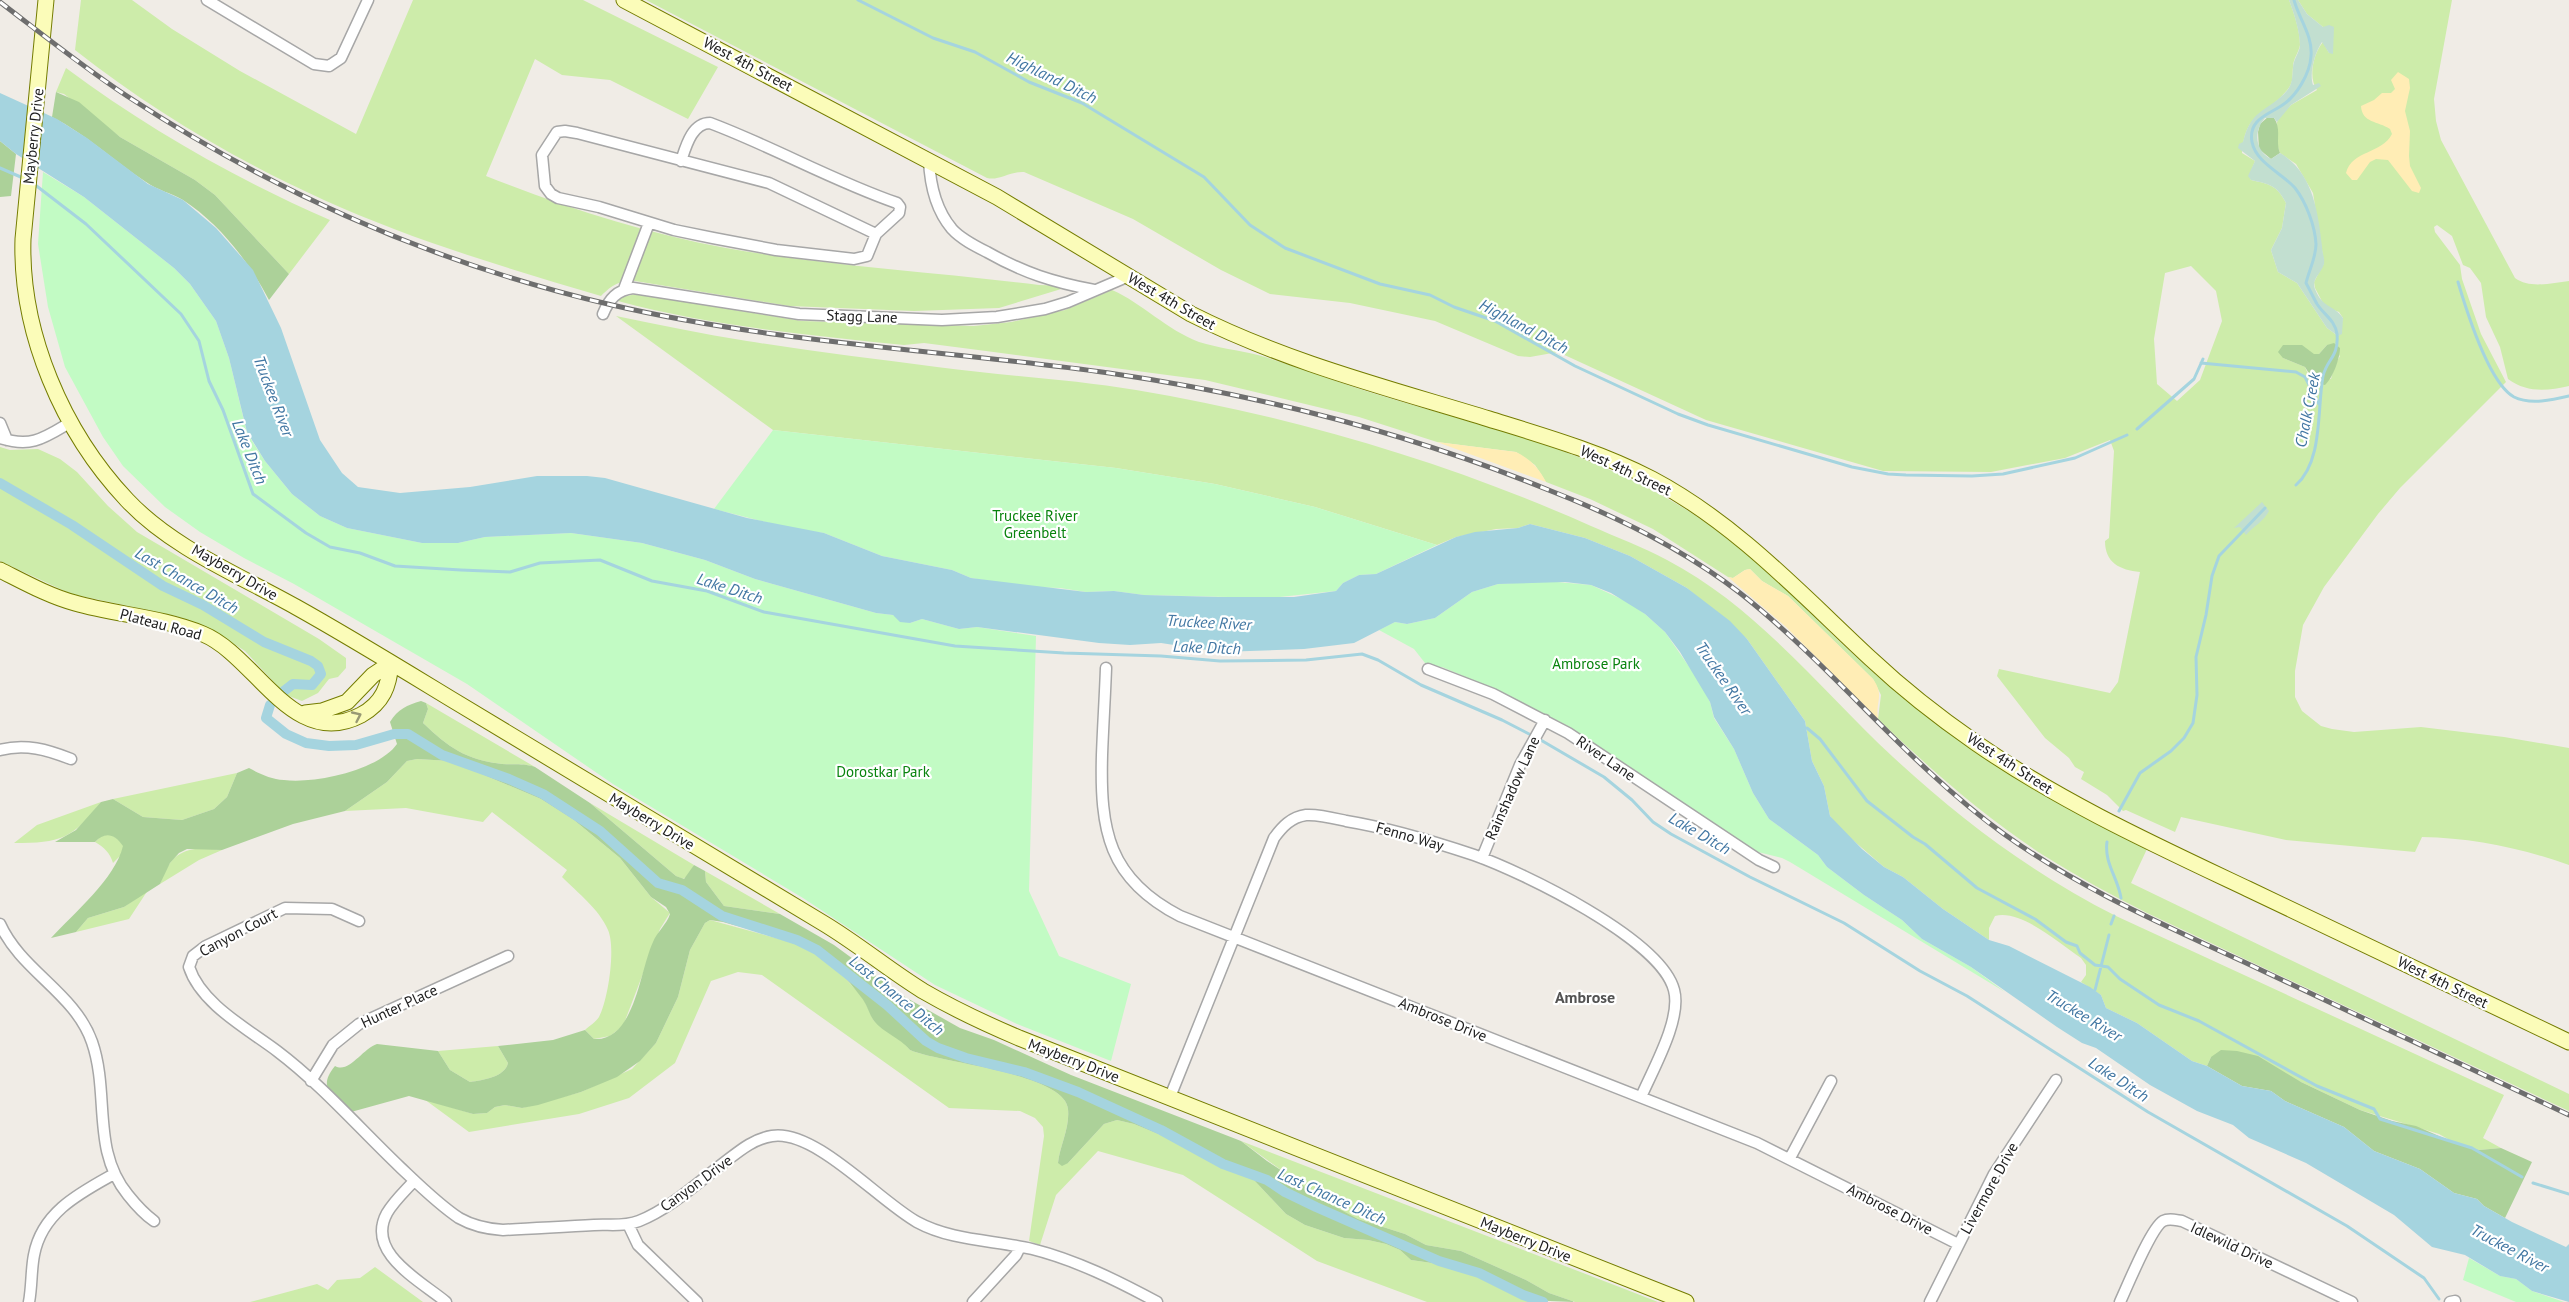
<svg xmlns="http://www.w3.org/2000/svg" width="2569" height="1302" viewBox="0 0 2569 1302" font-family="'PT Sans',sans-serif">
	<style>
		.grass { fill: #cdecaa; fill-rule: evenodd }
		.forest { fill: #acd199 }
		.wetland { fill: #c2dfd0 }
		.sand { fill: #ffedb5 }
		.park { fill: #c2fbc4 }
		.water { fill: #a5d4df }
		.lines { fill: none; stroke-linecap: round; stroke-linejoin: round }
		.stream { stroke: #a5d4df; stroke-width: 3 }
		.canal { stroke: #a5d4df; stroke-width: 10 }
		.street-casing { stroke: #a7a7a7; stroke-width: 13 }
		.secondary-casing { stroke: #747c01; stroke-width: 17 }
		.street { stroke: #fff; stroke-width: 10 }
		.secondary { stroke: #fbfcb9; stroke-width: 15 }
		.rail-casing { stroke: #6e6e6e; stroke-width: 5 }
		.rail { stroke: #fff; stroke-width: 3; stroke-dasharray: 9; stroke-linecap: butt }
		.oneway { stroke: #989974 }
		.labels { text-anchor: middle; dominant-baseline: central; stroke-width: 4.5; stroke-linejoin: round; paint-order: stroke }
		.street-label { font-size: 15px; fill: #202020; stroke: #fff }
		.park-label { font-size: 15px; fill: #08830d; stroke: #fff }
		.water-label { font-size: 16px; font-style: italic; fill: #4277a3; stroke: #fff }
		.neighbourhood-label { font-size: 16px; font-weight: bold; fill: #535353; stroke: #fff }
	</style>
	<rect width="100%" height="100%" fill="#f0ece6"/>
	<path class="grass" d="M81 0H132L172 29 240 71 356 134 413 0H583L718 67 688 119 610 80 562 75 535 59 486 176C564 207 643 233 726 248 829 266 935 272 1039 285L1071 286 999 308 914 311 789 306 635 281C619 281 613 284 601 296 531 275 462 255 394 229 281 186 170 125 75 50Z
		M646 0H2289C2294 13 2300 31 2300 45 2299 52 2293 59 2293 67 2292 76 2294 81 2288 89 2266 117 2246 109 2242 153L2255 161 2249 176 2251 180C2269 184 2277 185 2286 203L2282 228 2271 250 2278 272 2297 283 2327 328 2338 336 2343 318 2339 312 2325 307 2315 288 2314 282 2324 263 2313 193 2296 164 2280 153 2278 147 2277 122 2283 113 2291 105 2317 90C2308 78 2313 54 2323 42L2329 53 2323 27 2307 14 2298 0H2452L2434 99 2436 121 2441 140 2515 278C2530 289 2551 283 2569 281V386C2547 391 2527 393 2508 379L2500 347 2486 317 2481 283 2470 268 2463 265 2452 236 2437 225 2434 227 2435 232 2460 265 2462 279 2481 334 2506 382 2400 488 2378 514 2324 587 2303 625 2295 671V697L2302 711 2321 726 2332 729 2354 732 2421 727 2504 737 2569 748V865C2521 848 2473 838 2422 837L2415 852 2286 840 2181 817 2175 832 2126 810 2123 811 2107 795 2081 779 2084 772 2075 767 2069 758 2045 738 1997 676 1999 669 2110 693 2118 682 2140 572C2120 570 2105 563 2105 541L2109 538 2114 451 2110 440 2065 458 1991 472 1883 471 1706 420 1558 352 1530 357 1518 356 1435 321 1350 303 1270 294 1221 270 1133 219 1024 172C1010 171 999 181 987 178ZM2191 266 2216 291 2222 321 2200 380 2177 401 2157 384 2154 339 2165 273ZM2327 345 2340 356 2334 367 2331 379 2308 374 2305 367 2283 358 2319 354Z
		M66 68C148 129 236 179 330 220L289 274 215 195 195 180 120 137 64 94 56 92Z
		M1112 290C1142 303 1167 330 1199 342 1218 348 1238 350 1258 355 1302 368 1345 385 1389 398 1483 426 1584 450 1670 500 1754 547 1816 625 1889 686 1967 751 2056 802 2147 849L2131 883 2569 1094V1111L2147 913C2111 895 2077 876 2043 855 1983 816 1929 768 1878 719L1881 695 1873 679 1788 596 1762 581 1750 569 1745 570 1733 578 1728 577 1653 529 1590 499 1546 482 1535 465 1516 452 1437 442 1359 417 1205 380 986 351 924 343 904 345C808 335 711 326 618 301L622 297 636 294 802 321 974 326 1011 322 1065 310Z
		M616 316C660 325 703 334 747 341 810 351 874 359 937 367 1004 376 1071 379 1136 390 1292 416 1447 462 1591 526 1616 537 1643 547 1667 560 1757 607 1820 689 1893 757 1961 820 2033 874 2116 916L2504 1095 2483 1138 2501 1148 2479 1150 2455 1143 2439 1134 2360 1110 2301 1082 2211 1057 2207 1066 2192 1061 2137 1023 2106 1008 2101 995 2081 982 2086 975V965L2081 958C2059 943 2021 909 1995 916L1989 928V940L1943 909 1903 877 1884 867 1840 829 1830 816 1824 786 1812 761 1805 721 1747 639 1687 588 1630 556 1585 538 1530 524 1518 528 1496 529 1456 537 1437 545 1315 507 1215 484 1116 468 773 430Z
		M0 447 10 450 38 449 60 459 77 472 108 506 137 532 319 639 346 658V668L338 677 329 679 318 693 302 701 286 695 245 651 211 629 176 616 71 594 0 561Z
		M426 703 535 767C523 763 513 765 502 764 466 760 448 747 423 723L428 709Z
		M417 759 451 761 541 799 574 820 620 858 651 897 670 913 660 929 623 1026 610 1036 594 1039 585 1030C589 1026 596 1022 599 1017 608 1000 616 948 608 930 599 909 578 893 562 877L567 870 492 812 483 822 406 808 345 811 387 782 407 761Z
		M237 773 227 797 214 809 182 820 143 817 113 799Z
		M101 802C72 839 61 843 14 843L37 825Z
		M590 803 694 865 689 875 683 879 676 876Z
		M110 834 118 839 124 846 121 855 113 863C110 853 104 847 95 842L101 836Z
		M203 848 222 850 199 860 160 884C169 860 176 850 203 848Z
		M705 871 780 914 724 906 706 882Z
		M148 890 129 919 76 932 88 918 124 907Z
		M710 920 801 945 817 953 845 978 863 998 874 1021 902 1041 910 1050C939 1063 1065 1073 1068 1109 1070 1128 1060 1145 1058 1163H1068L1104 1124 1117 1120 1134 1124 1185 1145 1219 1164 1253 1179 1286 1214 1305 1225 1344 1238 1368 1240 1386 1244 1400 1250 1411 1260 1432 1263 1480 1277 1533 1302H1427L1317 1261 1183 1175 1098 1151 1056 1195 1040 1245 1029 1241 1044 1136 1043 1127 1035 1118 1020 1111 949 1108 762 975 738 972 711 981 675 1063 629 1098 579 1114 469 1132 424 1099 473 1114 487 1113 495 1107 505 1105 522 1108 581 1092 632 1069 656 1043 678 997 690 950 705 923Z
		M498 1046 508 1063C505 1077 483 1080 470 1082L450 1070 438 1051Z
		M1241 1141 1622 1288 1658 1302H1575L1549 1293 1526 1280 1461 1251 1426 1245 1405 1234 1358 1219 1328 1204Z
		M375 1267 423 1302H250L317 1284 328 1290 337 1280 360 1278Z"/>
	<path class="forest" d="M56 92 79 102 120 137 195 180 215 195 289 274 269 300C249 262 220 224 183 200 171 193 157 190 146 182 114 161 86 134 52 117Z
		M2269 116 2274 118C2282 129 2275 141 2280 153L2271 159 2259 149 2258 132 2260 124Z
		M0 141 16 154 11 196 0 197Z
		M2334 343 2340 348C2340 358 2333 378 2325 385L2315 383 2305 367 2283 358 2278 352 2283 345H2302L2314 354H2319L2327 345Z
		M421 701 426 703 428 709 423 723C448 747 466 760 502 764 514 765 523 763 535 767L590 803 676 876 684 879 694 865 705 871 706 882 724 906 780 914 834 945 905 997 960 1028 994 1040 1071 1075 1241 1141 1267 1161 1299 1182 1315 1196 1358 1219 1405 1234 1426 1245 1461 1251 1526 1280 1549 1293 1575 1302 1526 1300 1480 1277 1432 1263 1411 1260 1400 1250 1386 1244 1368 1240 1344 1238 1305 1225 1286 1214 1253 1179 1219 1164 1185 1145 1134 1124 1117 1120 1104 1124 1068 1163 1062 1166 1058 1163C1060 1145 1070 1128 1068 1109 1065 1073 939 1063 910 1050 900 1038 884 1033 874 1021 869 1014 867 1004 861 997 824 945 780 938 723 922L710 920 705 923 690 950 678 997 656 1043 640 1061 617 1077 581 1092 538 1105 522 1108 505 1105 495 1107 487 1113 473 1114 409 1096 351 1112C334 1095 316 1089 335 1066 349 1074 362 1049 377 1044L438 1051 450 1070 470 1082C483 1080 505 1077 508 1063L498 1046 553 1040 585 1030 594 1039C635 1042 640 969 653 942 657 932 667 924 670 914L666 907 651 897 620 858 574 820 541 799 451 761 417 759 407 761 387 782 345 811 293 824 222 850 187 849 179 853 170 863 160 884 124 907 88 918 76 932 51 938C74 913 115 879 123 846 115 834 105 831 95 842H55L76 830 101 802 113 799 143 817 182 820 214 809 227 797 237 773 249 768C260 774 271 779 284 780 315 784 379 770 397 744L390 722C398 709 407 705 421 701Z
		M2221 1050 2237 1051 2258 1056 2301 1082 2360 1110 2392 1121 2416 1126 2455 1143 2479 1150 2501 1148 2532 1162 2505 1218 2484 1206 2477 1199 2454 1193 2420 1169 2374 1151 2344 1127 2285 1101 2271 1091 2242 1086 2207 1066 2211 1057Z"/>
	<path class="wetland" d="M2289 0H2298L2307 14 2323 27 2329 25 2334 27 2333 54 2329 53 2322 42C2315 52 2309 73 2313 85L2319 83 2321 86 2291 105 2277 122 2274 118H2265C2253 132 2255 150 2271 159L2280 153C2313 172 2318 212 2322 246 2322 252 2325 259 2324 264 2321 274 2311 279 2315 289 2323 309 2333 304 2343 318L2342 334 2338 336 2327 328 2297 283 2278 272 2271 250 2282 228 2286 203C2277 185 2269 184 2251 180L2248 176 2255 161 2238 148 2239 144 2243 142C2251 110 2264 113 2284 94 2293 85 2292 79 2293 68 2293 60 2299 53 2300 46 2300 32 2294 13 2289 0Z
		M2262 502 2269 511C2264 521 2254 526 2246 535L2240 527 2234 528Z"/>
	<path class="sand" d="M2398 72 2409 79 2410 88 2405 111 2410 131 2409 156 2410 166 2421 188 2419 193 2412 191 2388 160 2376 159 2370 162 2357 180H2352L2346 173C2352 150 2382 154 2392 134L2390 129C2378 121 2362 123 2361 106L2374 100 2382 93H2391L2395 89 2391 80Z
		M1437 442 1516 452C1530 459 1539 468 1546 482Z
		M1750 569 1762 581 1788 596 1873 679C1885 696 1875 701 1878 719L1785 626 1728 577 1733 578 1745 570Z"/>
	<path class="park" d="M43 172 84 197 174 268 190 284 216 321 229 358 247 433 265 461 292 494 320 516 347 528 422 543H458L485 537 571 533 642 543 705 560 755 579 876 613 893 615 910 623 922 619 959 629 977 627 1036 636 1029 891 1059 956 1131 984 1111 1061 1017 1024 935 985 803 898 613 784 467 684 294 584 244 558 200 532 165 507 123 466 103 437 65 367 48 307 38 244Z
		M773 430 1116 468 1215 484 1315 507 1437 545 1376 574 1359 575 1343 583 1336 591 1270 598 1144 595 1114 591 1086 592 1060 588 1030 587 971 578 952 570 882 556 824 533 793 529 714 509Z
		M1546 581 1591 585 1630 603 1645 614 1665 632 1701 684 1710 702 1714 718 1734 749 1753 793 1769 819 1818 855 1827 867 1864 895 1902 920 1922 939 1971 967 2005 992 1790 862 1782 858 1754 851 1566 725 1501 692 1442 667 1439 668 1425 663 1414 649 1379 630 1395 622 1407 624 1435 618 1472 592 1498 584Z
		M2469 1258 2500 1276 2516 1279 2532 1291 2564 1302H2516L2463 1280Z"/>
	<path class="water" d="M0 93 57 119 87 138 148 184 183 200 216 228 253 270 281 328 320 440 342 473 358 487 400 493 470 487 537 476H587L605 478 747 518 824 533 882 556 952 570 971 578 1086 592 1114 591 1144 595 1219 597H1294L1336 591 1343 583 1359 575 1376 574 1456 537 1475 532 1518 528 1530 524 1585 538 1630 556 1687 588 1730 621 1747 639 1805 721 1812 761 1824 786 1830 816 1862 849 1884 867 1903 877 1943 909 1989 940 2009 946 2090 987 2101 995 2106 1008 2137 1023 2192 1061 2207 1066 2242 1086 2271 1091 2285 1101 2344 1127 2374 1151 2420 1169 2454 1193 2477 1199 2484 1206 2512 1222 2566 1247 2569 1244V1302L2532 1291 2516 1279 2500 1276 2465 1255 2432 1247 2394 1215 2306 1163 2249 1138 2233 1125 2197 1111 2150 1085 2096 1048 2082 1043 2057 1027 1971 967 1922 939 1902 920 1864 895 1827 867 1818 855 1769 819 1753 793 1734 749 1714 717 1710 702 1680 652 1665 632 1645 614 1611 593 1591 585 1565 582 1498 584 1472 592 1435 618 1407 624 1395 622 1354 643 1304 649 1220 652 1161 643 1130 645 1099 643 977 627 959 629 922 619 910 623 900 622 893 615 876 613 755 579 705 560 642 543 571 533 485 537 458 543H422L347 528 320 516 292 494 265 461 247 432 229 358 216 321 190 284 174 268 84 197 16 154 0 141Z"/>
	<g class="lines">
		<path class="stream" d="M858 0 933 38 975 52 1029 82 1082 103 1204 177 1250 225 1285 248 1380 284 1430 295 1454 307 1495 321 1575 366 1678 414 1708 425 1852 467 1888 474 1906 475 1972 476 2003 474 2075 458 2127 435
			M2294 0C2299 19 2313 36 2311 56 2310 74 2296 97 2281 106 2267 115 2248 120 2252 142 2256 163 2282 173 2295 188 2306 202 2315 226 2316 244 2316 258 2309 270 2306 283 2310 290 2313 297 2317 304 2324 315 2335 320 2337 334 2339 357 2327 359 2323 376 2317 410 2323 461 2296 485
			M0 168 23 178
			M34 184 86 224 181 314 199 341 209 381 223 410 253 494 306 533 330 547 360 553 395 566 461 570 510 572 540 563 600 560 652 581 707 591 764 612 955 646 1064 653 1161 656 1220 661 1306 660 1362 654 1378 660 1421 685 1502 720 1533 736
			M2458 282C2466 309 2489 383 2514 397 2530 405 2553 400 2569 396
			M2201 363 2296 372 2305 377 2319 404
			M2137 429 2194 379 2203 359
			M1807 728 1820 739 1867 801 1913 837 1925 844 1977 888 2035 919 2066 942 2077 946 2080 953 2095 965 2108 967 2120 979 2159 1005 2199 1021 2317 1086 2374 1109 2380 1119 2472 1148 2522 1177
			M1539 739 1604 777 1632 800 1653 822 1671 834 1750 877 1844 923 1920 971 1967 996 2148 1112 2347 1226 2424 1278 2439 1299
			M2119 811 2140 773 2171 751 2184 738 2193 723 2197 695 2196 657 2206 615 2212 576 2219 556 2265 508
			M2107 842C2104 863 2118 878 2121 898
			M2111 924 2114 916
			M2095 990 2109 935
			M2533 1183 2569 1194"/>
		<path class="canal" d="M0 483 72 525 163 586 203 605 264 642 311 661 318 666 321 674 312 685 293 684 284 691
			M270 705 266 718 286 734 306 743 329 746 356 745 394 734H408L442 755 509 779 543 794 600 831 658 883 682 890 722 916 797 940 817 950 887 1005 926 1041 938 1048 966 1058 1024 1072 1078 1092 1161 1130 1223 1164 1267 1180 1285 1192 1316 1207 1439 1261 1479 1273 1523 1295 1543 1302"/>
		<defs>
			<path id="street" d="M207 0 314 64 329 66 341 58 368 0
				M929 160C930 184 936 210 952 229 961 239 975 246 987 252 1024 273 1053 282 1094 290
				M681 161C686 146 692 123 710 123 774 147 833 181 897 203L900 207 899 213 876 234 867 256 854 259 776 250 713 238 674 230 599 207 558 198 551 194 545 186 542 155 557 132 565 131 577 133 769 183 876 234
				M624 289 649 223
				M603 314C609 299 617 290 633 288L799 314 942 320 997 317 1045 309 1068 302 1129 276
				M0 423 7 440
				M0 438C32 448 44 438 71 422
				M1106 668C1105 697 1103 726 1102 755 1100 830 1108 879 1180 916L1757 1143 1958 1244
				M1428 669 1493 694 1568 733 1759 860 1774 867
				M0 750C25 743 48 750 71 759
				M1482 858 1520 765 1545 720
				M359 921 332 909 285 908 206 946 193 956 189 967C201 1004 248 1029 277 1051 322 1085 360 1129 400 1167 419 1185 438 1204 459 1218 473 1226 487 1229 503 1230 533 1228 563 1227 594 1225 609 1224 624 1227 639 1221 669 1209 695 1185 721 1165 737 1153 752 1139 772 1136 815 1129 879 1201 917 1222 952 1241 994 1240 1032 1249 1076 1260 1118 1281 1157 1302
				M0 924C21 971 75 993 92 1042 110 1094 91 1150 128 1195 136 1205 144 1214 154 1221
				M311 1081 333 1045 359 1024 508 956
				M1170 1097 1274 838C1282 827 1291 817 1306 815 1318 814 1333 818 1346 821 1389 828 1432 841 1474 855 1522 872 1661 939 1674 990 1682 1019 1653 1069 1641 1097
				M1790 1158 1831 1081
				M414 1181C405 1191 394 1201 387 1213 365 1253 421 1281 446 1302
				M628 1224 638 1245 697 1302
				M29 1302C32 1286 31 1270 34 1255 42 1212 80 1193 114 1174
				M973 1302 1016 1255 1020 1247
				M1930 1302 1994 1174 2056 1080
				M2120 1302C2127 1287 2151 1228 2163 1221 2169 1218 2175 1220 2182 1221L2352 1302
				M2450 1302 2455 1301"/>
			<path id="secondary" d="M46 0 23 239C20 333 63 432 127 500 172 548 239 575 296 607 348 636 400 668 451 699 575 773 699 849 823 923 858 944 889 970 923 991 954 1009 986 1024 1019 1038L1686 1302
				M624 0 997 197 1191 314C1286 362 1388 388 1489 419 1544 436 1600 452 1652 479 1737 524 1802 595 1871 659 1904 690 1940 718 1976 743 2061 802 2155 845 2248 889 2355 940 2462 991 2569 1042
				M0 570C24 582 49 596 75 603 117 615 162 617 203 634 256 656 293 751 361 715 383 703 389 686 391 663
				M305 713 322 711 347 702 373 675 391 663"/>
		</defs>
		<use href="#street" class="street-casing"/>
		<use href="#secondary" class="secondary-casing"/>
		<use href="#street" class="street"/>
		<use href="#secondary" class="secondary"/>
		<defs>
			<path id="rail" d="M0 2C42 34 83 67 127 96 275 193 439 265 612 305 775 343 943 350 1109 373 1260 395 1409 433 1551 491 1618 517 1683 549 1740 593 1834 667 1907 764 2004 834 2079 888 2162 924 2244 962 2353 1013 2461 1064 2569 1115"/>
		</defs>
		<use href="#rail" class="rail-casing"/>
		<use href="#rail" class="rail"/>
	</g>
	<defs><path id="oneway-chevron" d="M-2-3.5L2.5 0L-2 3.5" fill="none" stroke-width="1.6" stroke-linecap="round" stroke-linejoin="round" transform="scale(1.5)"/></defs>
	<use class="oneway" href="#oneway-chevron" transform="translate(357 716) rotate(-25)"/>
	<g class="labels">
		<g class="street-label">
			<text transform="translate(748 64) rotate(28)">West 4th Street</text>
			<text transform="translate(33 136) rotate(-84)">Mayberry Drive</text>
			<text transform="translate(1172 301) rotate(30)">West 4th Street</text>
			<text transform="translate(862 316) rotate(2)">Stagg Lane</text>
			<text transform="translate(1626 470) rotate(25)">West 4th Street</text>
			<text transform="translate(235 572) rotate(30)">Mayberry Drive</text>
			<text transform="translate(161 624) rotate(15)">Plateau Road</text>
			<text transform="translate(1606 758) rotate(34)">River Lane</text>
			<text transform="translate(2010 763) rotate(33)">West 4th Street</text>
			<text transform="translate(1512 788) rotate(-66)">Rainshadow Lane</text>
			<text transform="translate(652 821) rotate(31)">Mayberry Drive</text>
			<text transform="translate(1410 836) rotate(16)">Fenno Way</text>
			<text transform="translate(238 932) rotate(-28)">Canyon Court</text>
			<text transform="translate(2443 982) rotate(26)">West 4th Street</text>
			<text transform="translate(399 1006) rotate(-25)">Hunter Place</text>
			<text transform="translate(1443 1019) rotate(22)">Ambrose Drive</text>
			<text transform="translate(1074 1060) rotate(21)">Mayberry Drive</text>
			<text transform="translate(696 1183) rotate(-36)">Canyon Drive</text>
			<text transform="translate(1989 1188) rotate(-61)">Livermore Drive</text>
			<text transform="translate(1890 1209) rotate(27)">Ambrose Drive</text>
			<text transform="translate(1526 1239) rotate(22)">Mayberry Drive</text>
			<text transform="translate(2232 1245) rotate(25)">Idlewild Drive</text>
		</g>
		<g class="park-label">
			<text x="1035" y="515">Truckee River<tspan x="1035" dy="17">Greenbelt</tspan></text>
			<text x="1596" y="663">Ambrose Park</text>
			<text x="883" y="771">Dorostkar Park</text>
		</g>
		<g class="water-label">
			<text transform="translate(1052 77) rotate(26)">Highland Ditch</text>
			<text transform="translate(1524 326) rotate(28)">Highland Ditch</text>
			<text transform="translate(274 396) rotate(69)">Truckee River</text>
			<text transform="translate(2307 410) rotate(-79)">Chalk Creek</text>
			<text transform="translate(250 452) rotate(68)">Lake Ditch</text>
			<text transform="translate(187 580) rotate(30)">Last Chance Ditch</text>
			<text transform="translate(730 588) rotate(18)">Lake Ditch</text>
			<text transform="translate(1209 622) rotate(3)">Truckee River</text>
			<text transform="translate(1207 647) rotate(2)">Lake Ditch</text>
			<text transform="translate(1724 678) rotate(55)">Truckee River</text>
			<text transform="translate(1700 833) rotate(30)">Lake Ditch</text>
			<text transform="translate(897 995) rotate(39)">Last Chance Ditch</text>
			<text transform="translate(2084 1015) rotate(31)">Truckee River</text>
			<text transform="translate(2119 1079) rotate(33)">Lake Ditch</text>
			<text transform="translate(1332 1196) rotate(24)">Last Chance Ditch</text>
			<text transform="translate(2510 1248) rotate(28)">Truckee River</text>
		</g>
		<g class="neighbourhood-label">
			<text x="1585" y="997">Ambrose</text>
		</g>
	</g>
</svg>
